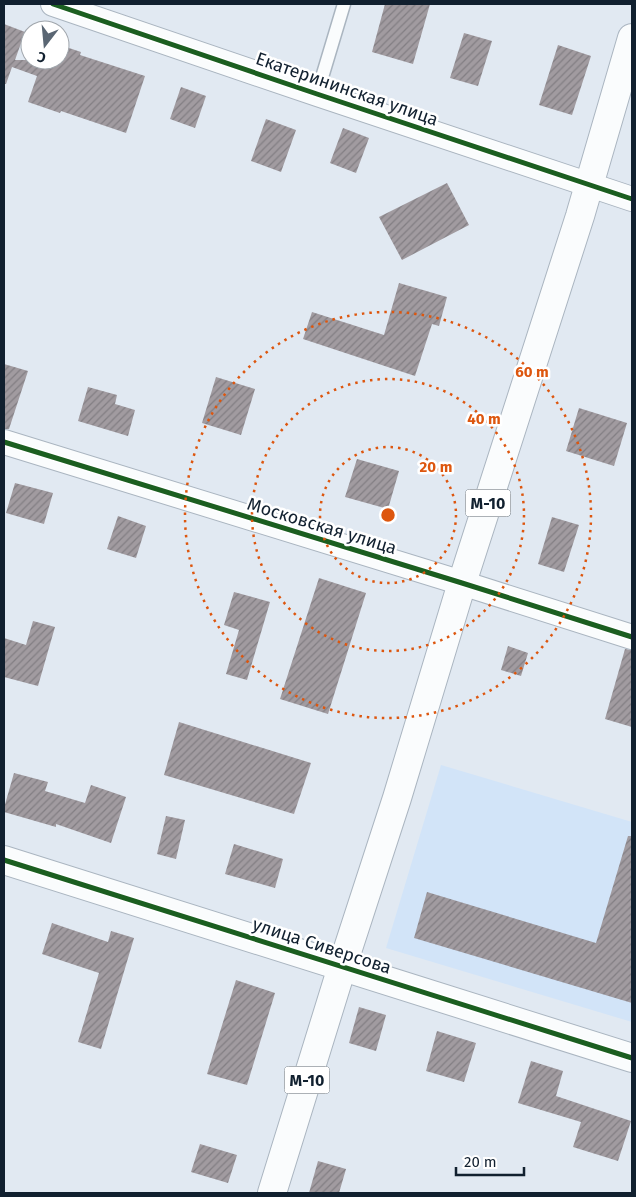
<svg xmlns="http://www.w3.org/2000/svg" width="636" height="1197" viewBox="0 0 636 1197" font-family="'Fira Sans',sans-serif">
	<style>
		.built { fill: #d2e4f8 }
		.building { fill: url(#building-hatch) }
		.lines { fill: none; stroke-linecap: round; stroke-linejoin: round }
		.lane-casing { stroke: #aab5c0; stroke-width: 15 }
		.street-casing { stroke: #aab5c0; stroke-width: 26 }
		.secondary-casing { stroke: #aab5c0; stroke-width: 30 }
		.highway-casing { stroke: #aab5c0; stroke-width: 30 }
		.lane { stroke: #fafcfd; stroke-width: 12 }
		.street { stroke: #fafcfd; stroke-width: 24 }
		.secondary { stroke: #fafcfd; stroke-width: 28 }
		.highway { stroke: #fafcfd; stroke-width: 28 }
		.cycleway-casing { stroke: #fff; stroke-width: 8 }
		.cycleway { stroke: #1b5e20; stroke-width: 5 }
		.ring { fill: none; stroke: #dd560e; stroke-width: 2.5; stroke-dasharray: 2.5 5 }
		.labels { text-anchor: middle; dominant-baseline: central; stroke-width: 5; stroke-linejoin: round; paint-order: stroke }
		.shield { fill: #fff; stroke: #58636d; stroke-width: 1 }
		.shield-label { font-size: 16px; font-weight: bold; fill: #11202f }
		.street-label { font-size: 18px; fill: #11202f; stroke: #fff }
		.centre { fill: #dd560e; stroke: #fff; stroke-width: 2.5 }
		.ring-label { font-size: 15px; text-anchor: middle; font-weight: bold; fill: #dd560e; stroke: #fff; stroke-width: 5; stroke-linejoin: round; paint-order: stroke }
	</style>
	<defs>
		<pattern id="building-hatch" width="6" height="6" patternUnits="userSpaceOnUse" patternTransform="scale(1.25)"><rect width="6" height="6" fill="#a19ba0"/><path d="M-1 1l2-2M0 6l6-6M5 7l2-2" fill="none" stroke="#827e83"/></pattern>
	</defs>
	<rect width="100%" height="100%" fill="#e1e9f2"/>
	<path class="built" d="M441 765 632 822V1022L386 948Z"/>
	<path class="building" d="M385 4H430L413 64 372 52Z
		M4 24 25 32 15 60H60V45L81 52 80 55 145 76 126 133 61 111 60 113 28 102 37 76 12 67 6 84H4Z
		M464 33 492 41 478 86 450 78Z
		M558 45 591 56 572 115 539 105Z
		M181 87 206 96 195 128 170 119Z
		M266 119 296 130 281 172 251 161Z
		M343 128 369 138 356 173 330 163Z
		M447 183 469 225 402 260 379 217Z
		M399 283 447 297 439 326 432 324 415 376 303 339 312 312 384 335Z
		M4 364 28 371 9 429H4Z
		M216 377 255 389 241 435 202 423Z
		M88 387 117 395 115 404 135 410 128 436 78 421Z
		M579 408 627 423 614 466 566 451Z
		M357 459 399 471 388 509 345 497Z
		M15 483 53 493 44 524 6 513Z
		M118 516 146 526 136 558 107 549Z
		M552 517 579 525 564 572 538 564Z
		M319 578 366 593 328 714 280 699Z
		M234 592 270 602 247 680 226 674 239 630 224 625Z
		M33 621 55 627 38 686 4 677V638L26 645Z
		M508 646 528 653 521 676 501 670Z
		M625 649 632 650V727L605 719Z
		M179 722 311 763 294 814 164 775Z
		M14 773 48 782 45 791 85 803 91 785 126 797 111 843 56 824V827L4 812V808Z
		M166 816 185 820 176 859 157 854Z
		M628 836H632V1003L414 938 427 892 596 943Z
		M234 844 283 859 275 888 225 874Z
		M52 923 108 942 111 931 134 938 101 1049 78 1042 99 973 42 954Z
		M236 980 275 993 247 1085 207 1074Z
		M359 1007 386 1015 376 1051 349 1043Z
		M437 1031 476 1043 464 1082 426 1071Z
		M531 1061 563 1071 556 1096 631 1121 618 1161 573 1147 581 1122 518 1103Z
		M200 1144 237 1155 228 1183 191 1172Z
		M318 1161 346 1169 339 1193H309Z"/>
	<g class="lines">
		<defs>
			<path id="lane" d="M317 94 344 4"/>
			<path id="street" d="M53 4 317 94 632 199
				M4 442 462 583 632 637"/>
			<path id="secondary" d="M4 860 632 1058"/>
			<path id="highway" d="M272 1193 342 967 397 798 462 583 580 216 632 38"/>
		</defs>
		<use href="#lane" class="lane-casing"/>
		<use href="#street" class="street-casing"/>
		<use href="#secondary" class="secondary-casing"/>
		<use href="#highway" class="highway-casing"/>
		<use href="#lane" class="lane"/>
		<use href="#street" class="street"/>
		<use href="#secondary" class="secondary"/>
		<use href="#highway" class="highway"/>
		<defs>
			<path id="cycleway" d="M53 4 317 94 632 199
				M4 442 462 583 632 637
				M4 860 632 1058"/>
		</defs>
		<use href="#cycleway" class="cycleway-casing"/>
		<use href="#cycleway" class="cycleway"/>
	</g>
	<g class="ring">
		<circle cx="388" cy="515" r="68"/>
		<circle cx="388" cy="515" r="136"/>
		<circle cx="388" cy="515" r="203"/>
	</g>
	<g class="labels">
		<g class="shield">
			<rect x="465.5" y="489.5" width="45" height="27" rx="4"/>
			<rect x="284.5" y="1066.5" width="45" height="27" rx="4"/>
		</g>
		<g class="shield-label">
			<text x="488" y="503">М-10</text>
			<text x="307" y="1080">М-10</text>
		</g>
		<g class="street-label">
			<text transform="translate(347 89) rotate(19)">Екатерининская улица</text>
			<text transform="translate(322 526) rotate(17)">Московская улица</text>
			<text transform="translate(322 946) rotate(18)">улица Сиверсова</text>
		</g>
	</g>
	<circle cx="388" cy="515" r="8" class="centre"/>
	<g class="ring-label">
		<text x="532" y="377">60 m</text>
		<text x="484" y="424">40 m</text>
		<text x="436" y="472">20 m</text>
	</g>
	<rect width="636" height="1197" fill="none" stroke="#11202f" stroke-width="10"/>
	<g transform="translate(45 45) rotate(196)"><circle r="24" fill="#ffffff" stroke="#a0a6ac"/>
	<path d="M0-4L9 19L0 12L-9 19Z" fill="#5a6673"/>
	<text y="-8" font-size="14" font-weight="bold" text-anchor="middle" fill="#11202f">С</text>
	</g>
	<path d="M456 1167v8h68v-8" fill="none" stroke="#11202f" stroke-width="2.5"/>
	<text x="464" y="1167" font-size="15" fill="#11202f" stroke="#ffffff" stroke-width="4" paint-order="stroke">20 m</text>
</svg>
